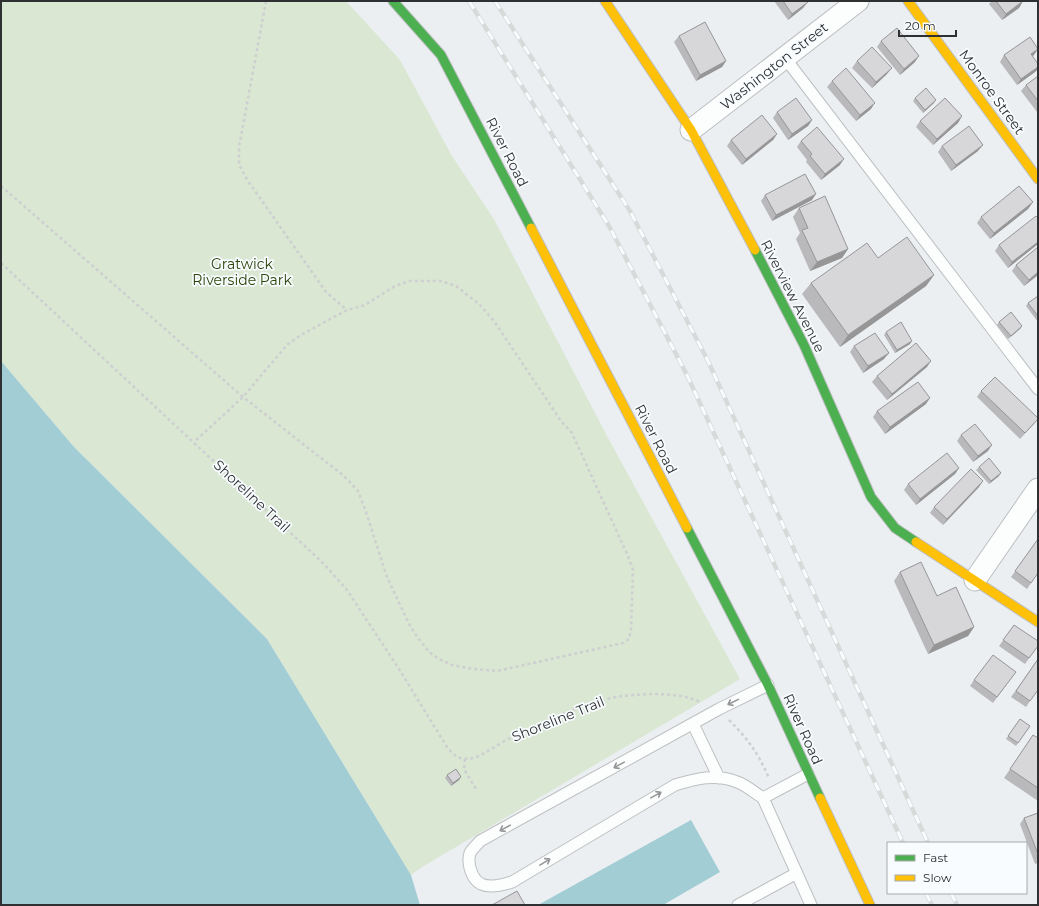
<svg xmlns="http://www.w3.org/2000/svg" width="1039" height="906" viewBox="0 0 1039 906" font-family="Montserrat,sans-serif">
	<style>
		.green { fill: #d9e7d3 }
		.water { fill: #a2cdd4 }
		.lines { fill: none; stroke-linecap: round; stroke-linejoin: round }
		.lane-casing { stroke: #bdbfc1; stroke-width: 13 }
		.street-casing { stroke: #bdbfc1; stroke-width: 23 }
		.fast-casing { stroke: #bdbfc1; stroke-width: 11 }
		.slow-casing { stroke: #bdbfc1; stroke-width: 11 }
		.path { stroke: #cecfd0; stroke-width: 2.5; stroke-dasharray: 3 3; stroke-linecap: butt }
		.lane { stroke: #fcfdfd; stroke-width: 11 }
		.street { stroke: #fcfdfd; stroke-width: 21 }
		.fast { stroke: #4caf50; stroke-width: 9 }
		.slow { stroke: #ffc107; stroke-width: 9 }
		.rail-casing { stroke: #d8dada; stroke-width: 4.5 }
		.rail { stroke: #f9fcff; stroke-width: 3; stroke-dasharray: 9; stroke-linecap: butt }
		.wall { fill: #b9b8ba }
		.shaded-wall { fill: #969697 }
		.building { fill: #d7d6d8; stroke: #969697 }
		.oneway { stroke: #959698 }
		.labels { text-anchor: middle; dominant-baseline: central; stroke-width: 3.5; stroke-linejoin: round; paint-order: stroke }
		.street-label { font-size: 14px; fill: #2e3032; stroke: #f9fcff }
		.park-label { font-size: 14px; fill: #284506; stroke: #f9fcff }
	</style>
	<rect width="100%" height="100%" fill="#eceff2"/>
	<path class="green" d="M1 1H346L400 60 452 156 495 221 607 436 740 679 422 867 411 875 267 639 74 447 1 361Z"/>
	<path class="water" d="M1 361 74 447 267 639 411 875 420 905H1Z
		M691 820 720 872 663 905H538Z"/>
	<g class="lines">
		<defs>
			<path id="lane" d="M785 58 1038 389
				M768 685 719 709 480 841C477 845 472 849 470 853 467 862 471 879 481 884 490 888 503 885 512 882L675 785C695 779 716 773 737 782 746 785 755 793 763 798L808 774
				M693 724 719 778
				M763 798 811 905
				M738 905 797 873"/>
			<path id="street" d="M691 130 858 1
				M975 580 1038 489"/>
			<path id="fast" d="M393 1 441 55 531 228
				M755 250 804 345 871 497 895 528 916 542
				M687 528 768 685 820 798"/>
			<path id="slow" d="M605 1 691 130 755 250
				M908 1 1038 179
				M531 228 687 528
				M916 542 1038 622
				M820 798 870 905"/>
		</defs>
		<use href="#lane" class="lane-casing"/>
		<use href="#street" class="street-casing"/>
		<use href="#fast" class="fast-casing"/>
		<use href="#slow" class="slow-casing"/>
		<path class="path" d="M266 1 239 147V165L248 181 326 292 347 310
			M1 186 243 397 344 476 358 491 365 509 387 577 409 624 418 638 429 652 439 659 452 665 473 669 497 671 623 643 629 639 631 629 633 570 628 556 572 433 561 421 494 321 480 305 456 286 441 281H410L395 286 365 305 347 310 301 335 287 345 243 397 194 442
			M1 263 324 564 347 590 399 669 447 747C455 756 459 761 473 758 482 756 500 743 510 738 541 724 573 707 607 699 621 695 637 695 652 694 669 694 685 695 700 702
			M729 720C748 739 758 753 769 778
			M465 759 464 769 476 789"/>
		<use href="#lane" class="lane"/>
		<use href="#street" class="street"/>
		<use href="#fast" class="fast"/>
		<use href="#slow" class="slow"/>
		<defs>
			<path id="rail" d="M469 1 609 226 687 375 903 843
				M495 1 630 211 708 361 928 843
				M926 893 932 905
				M951 893 957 905"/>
		</defs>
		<use href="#rail" class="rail-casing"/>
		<use href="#rail" class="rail"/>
	</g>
	<path class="wall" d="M774 1H807L803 8 788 20Z
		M992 1H1023L1019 8 1002 20 989 4Z
		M679 36 726 61 722 67 696 81 674 42Z
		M881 41 915 62 900 75 877 47Z
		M1004 55H1034L1032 56 1038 64V69L1035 72 1017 85 1000 62Z
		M857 61 887 74 872 88 852 68Z
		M1038 76V111L1037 112 1021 91 1026 85Z
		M832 81 871 109 856 121 827 87Z
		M915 98 934 103 923 113 913 101Z
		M777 112 812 120 808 126 788 140 773 118Z
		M962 116 958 123 933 145 916 127 920 121Z
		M777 134 773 140 742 165 727 146 731 140Z
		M801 141 840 165 821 180 806 162 807 160 797 147Z
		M942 146 978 151 951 171 938 152Z
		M765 195 812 200 772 221 761 201Z
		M1033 202 1028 209 990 239 977 223 981 217Z
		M799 208 848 249 842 258 810 271 796 239 800 233 793 217Z
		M1038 218V244L1008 268 995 251 999 245Z
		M1038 247V275L1024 286 1012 271 1016 265Z
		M878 258 934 275 926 286 840 347 802 294 811 283Z
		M1038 296V322L1026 306 1028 303Z
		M999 322 1022 326 1020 329 1008 339 997 325Z
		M886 332 910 344 895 353 884 335Z
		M854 346 884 359 863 373 850 352Z
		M927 367 887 400 872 382 877 376Z
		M981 391 1038 419 1034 424 1020 439 977 397Z
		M926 404 885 434 873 417 877 411Z
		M961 435 988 451 973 462 957 441Z
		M979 467 999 476 989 484 976 470Z
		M959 468 955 474 916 505 904 490 908 484Z
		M979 487 943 525 930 513 934 507Z
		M1038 539V573L1027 589 1011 577Z
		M900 572 937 596 974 627 968 636 928 654 894 581Z
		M1014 625 1038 646 1025 664 999 646Z
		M1038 659 1030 701 1026 707 1011 697Z
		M1016 672 993 703 970 686 974 680Z
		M1020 719 1030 726 1016 746 1006 739Z
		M1033 735 1038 738V801L1004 778Z
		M447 775 461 777 459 780 451 786 445 778Z
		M1038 813V863L1035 864 1020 824 1024 818Z"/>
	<path class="shaded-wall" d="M1023 1 1019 8 1002 20 1006 14Z
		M808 2 803 8 788 20 792 14Z
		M1038 49 1034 55 1027 60 1031 54Z
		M919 56 915 62 900 75 904 69Z
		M726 61 722 67 696 81 700 75Z
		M1038 67V69L1035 72 1017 85 1021 79Z
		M892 68 887 74 872 88 876 82Z
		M936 100 934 103 923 113 925 110Z
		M875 103 871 109 856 121 860 115Z
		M962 116 958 123 933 145 937 139Z
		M812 120 808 126 788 140 792 134Z
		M777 134 773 140 742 165 746 159Z
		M983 145 978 151 951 171 956 165Z
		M844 159 840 165 821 180 825 174Z
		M816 194 812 200 772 221 776 215Z
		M1033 202 1028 209 990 239 994 233Z
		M1038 242V244L1008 268 1012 262Z
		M848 249 842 258 810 271 817 262Z
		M1038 272V275L1024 286 1029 280Z
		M934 275 926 286 840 347 848 335Z
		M1022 326 1020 329 1008 339 1011 336Z
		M912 341 910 344 895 353 897 350Z
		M889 353 884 359 863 373 868 366Z
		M931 361 927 367 887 400 892 394Z
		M930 398 926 404 885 434 890 427Z
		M992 445 988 451 973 462 978 456Z
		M959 468 955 474 916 505 920 499Z
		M1001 473 999 476 989 484 991 481Z
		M983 481 979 487 943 525 947 519Z
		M974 627 968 636 928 654 934 645Z
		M461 777 459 780 451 786 453 783Z"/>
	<path class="building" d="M783 1H807L808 2 792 14Z
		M996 1H1023L1006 14Z
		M705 22 726 61 700 75 679 36Z
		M897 28 919 56 904 69 881 41Z
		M1030 37 1038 49 1031 54 1038 64V67L1021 79 1004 55Z
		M872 47 892 68 876 82 857 61Z
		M846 68 875 103 860 115 832 81Z
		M1038 76V101L1026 85Z
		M926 88 936 100 925 110 915 98Z
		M796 98 812 120 792 134 777 112Z
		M945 98 962 116 937 139 920 121Z
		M762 115 777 134 746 159 731 140Z
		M969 126 983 145 956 165 942 146Z
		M817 127 844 159 825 174 810 156 812 154 801 141Z
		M805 174 816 194 776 215 765 195Z
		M1019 186 1033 202 994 233 981 217Z
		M825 196 848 249 817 262 802 230 808 228 799 208Z
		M1036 216 1038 218V242L1012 262 999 245Z
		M907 237 934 275 848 335 811 283 867 243 878 258Z
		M1038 247V272L1029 280 1016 265Z
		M1038 296V316L1028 303Z
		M1011 312 1022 326 1011 336 999 322Z
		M901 322 912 341 897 350 886 332Z
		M875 333 889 353 868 366 854 346Z
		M916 343 931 361 892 394 877 376Z
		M995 377 1038 418V419L1025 433 981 391Z
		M918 382 930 398 890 427 877 411Z
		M975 424 992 445 978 456 961 435Z
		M947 453 959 468 920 499 908 484Z
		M989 458 1001 473 991 481 979 467Z
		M971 469 983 481 947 519 934 507Z
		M1038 539V573L1031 583 1015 571Z
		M921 562 937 596 956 587 974 627 934 645 900 572Z
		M1014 625 1038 641V646L1029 658 1003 640Z
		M993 655 1016 672 997 697 974 680Z
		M1038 659V690L1030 701 1016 691Z
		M1020 719 1030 726 1018 743 1008 736Z
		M1033 735 1038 738V788L1010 769Z
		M456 769 461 777 453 783 447 775Z
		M1038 813V854L1024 818Z
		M517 891 525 905H492Z"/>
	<defs><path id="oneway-shaft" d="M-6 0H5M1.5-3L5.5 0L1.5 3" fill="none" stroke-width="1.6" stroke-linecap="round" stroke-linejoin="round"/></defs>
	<g class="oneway">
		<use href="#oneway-shaft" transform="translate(733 702) rotate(154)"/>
		<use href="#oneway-shaft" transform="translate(619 765) rotate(151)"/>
		<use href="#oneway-shaft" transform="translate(656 795) rotate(-29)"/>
		<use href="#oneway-shaft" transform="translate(505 828) rotate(151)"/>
		<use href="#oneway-shaft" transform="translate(545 862) rotate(-31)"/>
	</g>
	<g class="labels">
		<g class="street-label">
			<text transform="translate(774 66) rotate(-38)">Washington Street</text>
			<text transform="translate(992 92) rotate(54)">Monroe Street</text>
			<text transform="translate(507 152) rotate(63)">River Road</text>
			<text transform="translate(793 296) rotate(63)">Riverview Avenue</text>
			<text transform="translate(656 439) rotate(63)">River Road</text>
			<text transform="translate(252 496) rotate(43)">Shoreline Trail</text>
			<text transform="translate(558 719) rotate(-22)">Shoreline Trail</text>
			<text transform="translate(803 729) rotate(66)">River Road</text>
		</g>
		<g class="park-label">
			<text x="242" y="264">Gratwick<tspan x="242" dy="16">Riverside Park</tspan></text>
		</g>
	</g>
	<rect width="1039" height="906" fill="none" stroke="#2e3032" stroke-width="4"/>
	<rect x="887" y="842" width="140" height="52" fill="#f9fcff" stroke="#a8aaad"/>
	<rect x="895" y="855" width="20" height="6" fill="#4caf50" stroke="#a8aaad"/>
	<text x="923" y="862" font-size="12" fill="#2e3032">Fast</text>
	<rect x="895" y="875" width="20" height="6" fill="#ffc107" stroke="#a8aaad"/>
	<text x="923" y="882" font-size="12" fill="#2e3032">Slow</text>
	<path d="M899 30v6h57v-6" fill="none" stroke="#2e3032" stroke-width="2"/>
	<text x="905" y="30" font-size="12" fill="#2e3032" stroke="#f9fcff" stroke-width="3" paint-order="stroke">20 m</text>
</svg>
